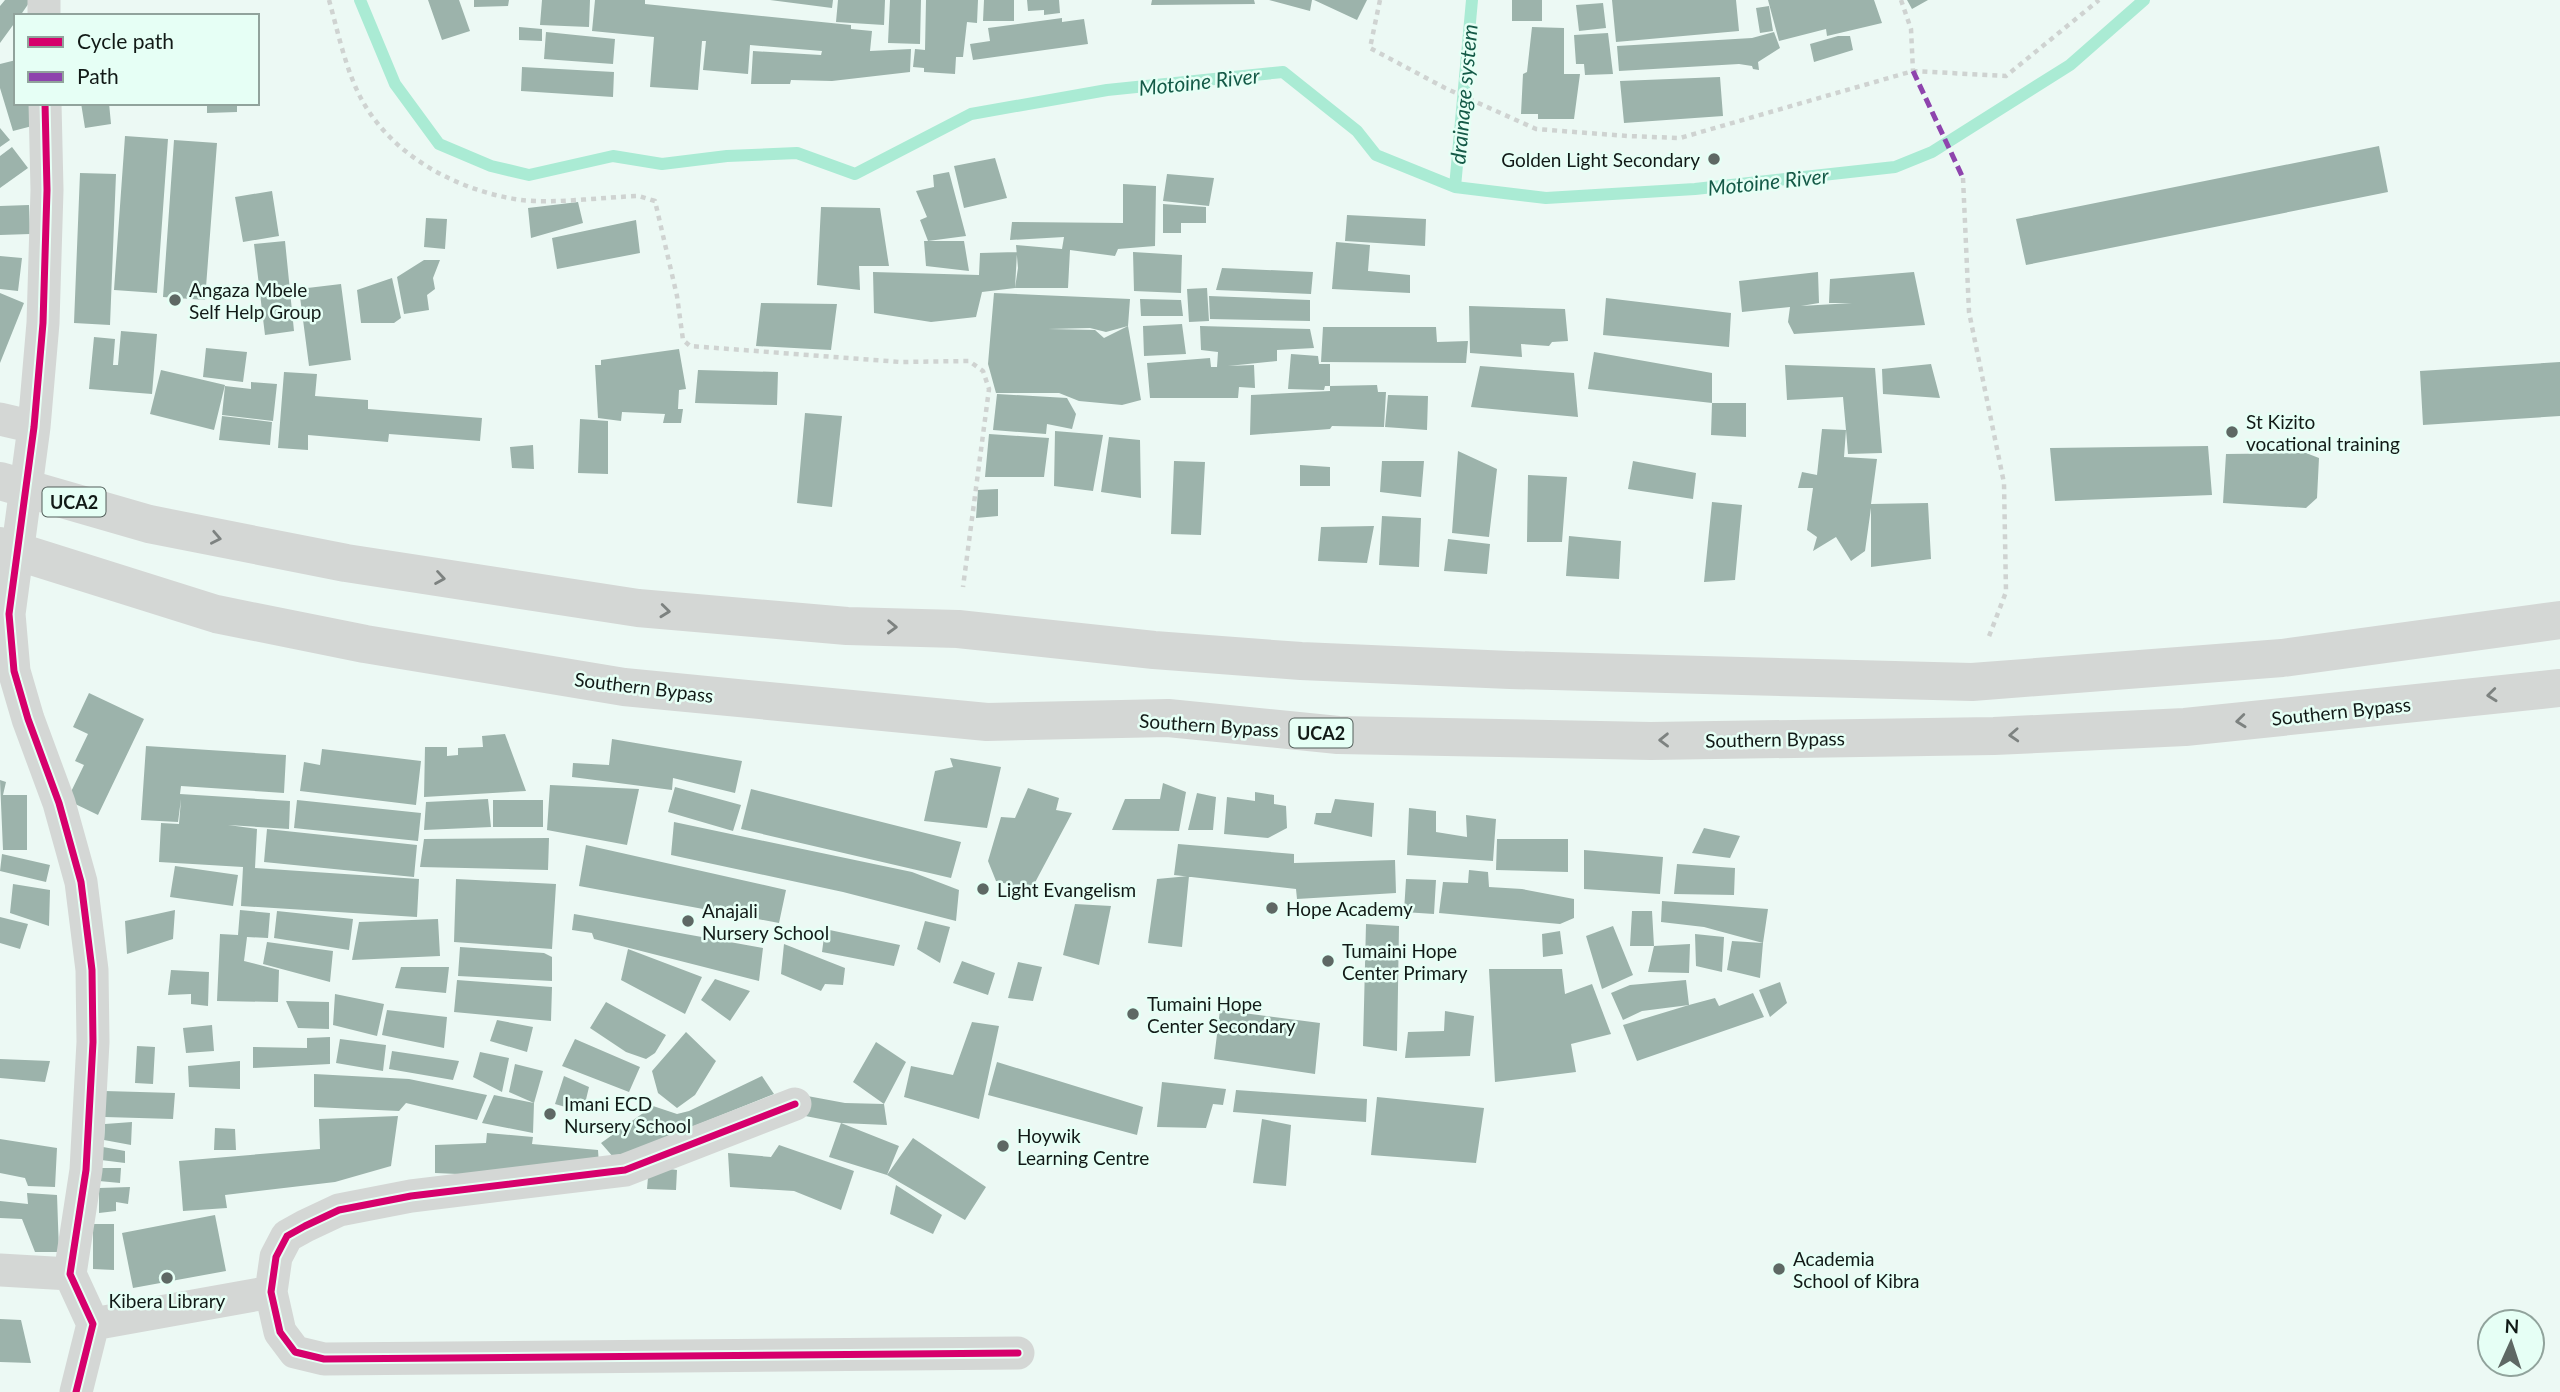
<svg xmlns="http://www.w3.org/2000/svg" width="2560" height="1392" viewBox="0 0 2560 1392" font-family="Lato,sans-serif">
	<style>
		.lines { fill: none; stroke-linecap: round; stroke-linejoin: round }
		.stream { stroke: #aaebd4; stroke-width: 12 }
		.building { fill: #9cb3ab }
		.path { stroke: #cfd3d1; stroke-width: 4.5; stroke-dasharray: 5 5; stroke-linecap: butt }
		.street { stroke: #d4d7d5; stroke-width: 33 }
		.highway { stroke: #d4d7d5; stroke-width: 38 }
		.quiet { stroke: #8e44ad; stroke-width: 5; stroke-dasharray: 10 5; stroke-linecap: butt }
		.cycleway-casing { stroke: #e6fff5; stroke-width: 11 }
		.cycleway { stroke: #d6006c; stroke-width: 7 }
		.oneway { stroke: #7d8280 }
		.poi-dot { fill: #5e6864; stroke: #e6fff5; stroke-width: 2.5 }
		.labels { text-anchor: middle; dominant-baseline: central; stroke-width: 5; stroke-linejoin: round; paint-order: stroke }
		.shield { fill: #e6fff5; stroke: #525f5a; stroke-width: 2 }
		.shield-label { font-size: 18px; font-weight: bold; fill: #121a17 }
		.poi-label { font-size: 19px; fill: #121a17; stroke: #e6fff5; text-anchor: start }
		.street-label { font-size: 19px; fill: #121a17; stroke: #e6fff5 }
		.water-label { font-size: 21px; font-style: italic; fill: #145a47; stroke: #e6fff5 }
	</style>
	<rect width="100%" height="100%" fill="#ecf9f4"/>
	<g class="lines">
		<path class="stream" d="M360 0 395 84 439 144 491 166 529 175 613 156 662 164 727 156 797 153 855 174 971 114 1107 90 1283 72 1357 131 1376 155 1455 187 1546 198 1695 189 1895 167 1932 152 2070 65 2144 0
			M1455 187 1472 0"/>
	</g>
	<path class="building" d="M5 0H31L20 16H16V21L0 43V6Z
		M428 0H459L470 31 442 40Z
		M474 0H509L508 6 474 7Z
		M542 0H590L589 27 540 25Z
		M595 0H645V4L851 25V29L872 31 870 51 911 49 910 72 832 81 791 80 790 84H751L753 51 821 55 822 51 750 45 748 74 703 70 706 41H702L698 90 650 87 654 37 592 31Z
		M770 0H833L832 8Z
		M838 0H885L884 25 836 22Z
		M890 0H921L920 44 888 43Z
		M926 0H978L977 23 967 22 963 57H956L955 74 924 72V68L913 67 915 49 925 50Z
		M984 0H1014V21H983Z
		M1027 0H1059L1060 13 1044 15V10L1028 11Z
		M1152 0H1254L1255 4 1151 5Z
		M1269 0H1312L1310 11Z
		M1314 0H1367L1357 20Z
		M1512 0H1542V21H1512Z
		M1612 0H1736L1739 31 1616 42Z
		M1768 0H1874L1882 23 1827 36 1826 29 1779 41Z
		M1907 0H1928L1912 9Z
		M1603 3 1606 28 1579 31 1576 5Z
		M1769 6 1773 31 1760 33 1756 8Z
		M1062 18V22L1084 19 1088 44 973 60 970 44 990 41 988 28Z
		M519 27 542 29V41L519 40Z
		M1532 27 1564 28V74H1580L1574 119H1538V114H1521L1523 74 1527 72Z
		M546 32 615 39 613 64 544 59Z
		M1774 32 1780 48 1758 62 1759 70 1753 69 1752 66 1739 64 1619 71 1617 46 1752 38Z
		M1608 33 1613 74 1585 75 1584 64H1576L1574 35Z
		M1838 36H1850L1853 50 1814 62 1810 44Z
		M16 60V103H29L36 125 13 131 0 88V64Z
		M522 67 614 72 613 97 521 91Z
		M1720 77 1723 116 1624 123 1620 81Z
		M81 103H109L111 124 85 128Z
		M207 103H237V112L207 113Z
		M0 128 10 140 0 147Z
		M125 136 168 139 157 293 114 290Z
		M174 140 217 143 205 300 163 297Z
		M2379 146 2388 192 2026 265 2016 219Z
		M12 147 28 168 0 188V156Z
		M995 158 1007 198 964 208 954 166Z
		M949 172 966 236 928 241H964L969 271 926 266 924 241H928L920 220 927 217 916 191 934 187 933 175Z
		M80 173 116 174 110 325 74 323Z
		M1167 174 1214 178 1209 206 1163 201Z
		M1123 184 1156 186 1155 246 1118 249 1115 256 1070 250 1068 288H1015L982 292 976 317 931 322 874 313 873 272 979 275 980 253 1017 252 1015 288 1018 268 1016 245 1062 249 1064 237 1010 240 1012 222 1123 223Z
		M272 191 279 236 243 242 235 197Z
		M578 202 583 223 531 238 528 208Z
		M1163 204 1206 207V223H1181V233H1163Z
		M29 205 30 234 0 235V206Z
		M821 207 880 208 889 266H859L860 290 817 285Z
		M1347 215 1426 219 1425 246 1345 241Z
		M426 218 447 219 445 249 424 247Z
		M636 220 640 253 557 269 552 238Z
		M285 241 294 331 265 335 254 244Z
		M1336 242 1370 245 1368 271 1410 275V293L1332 289Z
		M1133 252 1182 255 1181 293 1134 291Z
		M0 256 22 258 18 291 0 289Z
		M424 260H440L433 278 435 289 427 295 429 310 404 314 397 277Z
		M1222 268 1313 272 1311 294 1216 290Z
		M1818 272 1819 303 1801 306 1852 303H1829L1830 279 1914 272 1925 325 1794 334 1788 322 1790 307 1742 312 1739 281Z
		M392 278 401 318 394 323H361L357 290Z
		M341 284 351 360 309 366 299 289Z
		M1207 288 1209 321 1189 322 1187 289Z
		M0 293 24 303 0 363Z
		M994 293 1130 299 1128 326 1106 332 1090 328 1048 329 1095 330 1104 338 1128 326 1141 400 1122 405 1079 401 1059 393H996L988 364Z
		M1209 296 1310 300V321L1210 319Z
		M1606 298 1731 313 1729 347 1603 335Z
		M1140 299 1181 300 1183 316H1141Z
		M761 303 837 304 831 350 756 346Z
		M1469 306 1565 309 1568 341 1552 342 1549 346 1521 344 1522 357 1470 353Z
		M1182 324 1186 354 1144 356 1143 326Z
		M1200 326 1310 329 1314 348 1277 350V361L1228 366 1254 365 1255 388 1239 387 1238 398H1150L1147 363 1210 358 1211 367H1217L1218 352 1201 350Z
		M1323 327H1436L1437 342 1468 341 1466 363 1321 362Z
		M121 331 157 334 152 394 89 389 94 337 115 339 113 365H118Z
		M206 348 247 352 243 382 203 377Z
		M679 349 686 389 679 390 678 409H683L681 423H663L665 414 622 412 621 421 598 418 595 365H601V360Z
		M1594 352 1712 373V403L1588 389Z
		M1291 354 1318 356 1319 364H1330V386H1325L1324 390 1288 389Z
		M2560 362V416L2423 425 2420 371Z
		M1931 364 1940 398 1883 394 1882 369Z
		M1785 365 1875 368 1882 453 1848 454 1846 430 1844 457 1877 459 1871 504 1928 503 1931 559 1871 567V508L1865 551 1851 561 1836 537 1813 551 1817 537 1807 530 1813 488H1798L1802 472 1817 475 1822 429 1846 430 1843 397 1787 400Z
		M1480 366 1574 373 1578 417 1471 407Z
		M161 370 225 385 214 430 150 414Z
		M698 370 778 372 777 405 695 403Z
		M284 372 317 374 315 396 368 400V409L482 418 480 441 389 434 388 442 308 435V450L278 448Z
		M251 382 277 384 273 421 222 415 225 386 251 389Z
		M1377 385 1378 392H1386L1384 427 1332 426 1330 429 1250 435 1251 395 1330 391V386Z
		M997 394 1067 398 1076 414 1072 429 1047 424 1046 434 993 430Z
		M1388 395 1428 396 1427 430 1385 427Z
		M1712 403H1746V437L1711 435Z
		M805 413 842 416 832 507 797 503Z
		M222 416 272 422 270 445 219 440Z
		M580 419 608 421V474L578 473Z
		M1055 431 1103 435 1093 491 1054 486Z
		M989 434 1049 438 1044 477H985Z
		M1109 437 1140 440 1141 498 1101 492Z
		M533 445 534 469 512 468 510 447Z
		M2208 446 2212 495 2055 501 2050 448Z
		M1458 451 1497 469 1489 537 1452 533Z
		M2306 453 2319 458 2317 498 2306 508 2223 503 2226 454Z
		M1174 461 1205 462 1201 535 1171 534Z
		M1382 461H1424L1421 497 1380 492Z
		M1633 461 1696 473 1693 499 1628 489Z
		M1300 465 1330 467V486H1300Z
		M1528 475 1567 477 1562 542H1527Z
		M998 489V516L976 518 978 490Z
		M1712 502 1742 505 1735 580 1704 582Z
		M1382 516 1421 518 1419 567 1379 565Z
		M1374 526 1367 563 1318 561 1321 527Z
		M1569 536 1621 541 1619 579 1566 576Z
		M1448 539 1490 544 1487 574 1444 571Z
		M89 693 144 719 98 815 67 800 84 765 75 761 88 734 73 727Z
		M505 734 526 791 424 797 425 747H447V756L458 755V748L483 747 482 736Z
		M612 739 742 761 735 793 673 778 672 790 572 777 573 763 609 765Z
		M146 746 286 755 284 793 181 786 180 794 290 801 289 829 228 825 257 829 255 868 419 879 417 917 241 906 243 867 159 862 161 823 179 824 181 799 178 822 141 820Z
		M322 749 421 761 416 805 300 791 304 762 320 765Z
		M950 758 1001 767 987 828 924 821 935 771 953 767Z
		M0 780 6 782 3 795H27V850H3Z
		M1163 783 1186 792 1179 831 1112 830 1125 799H1160Z
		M550 785 639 789 627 845 547 830Z
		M675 787 741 805 733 831 668 812Z
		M1028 788 1059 798 1056 810 1072 813 1031 890 996 881 988 861 1001 817 1015 818Z
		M751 789 961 842 951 878 741 829Z
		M1255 792 1274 795V804L1286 806 1287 828 1268 838 1224 834 1227 797 1255 801Z
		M1197 793 1216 797 1213 830H1188Z
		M488 799 491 827 424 830 426 802Z
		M1335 799 1374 803 1372 837 1314 824 1316 813H1331Z
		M297 800 421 813 418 841 294 828Z
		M493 800H543V827H493Z
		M1409 808 1436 811V832L1467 837 1466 815 1496 819 1493 861 1407 855Z
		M674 822 912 872 959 890 956 921 843 892 671 855Z
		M1704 828 1740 836 1730 858 1692 853Z
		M267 829 417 845 414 877 264 862Z
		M549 838 548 870 420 867 424 839Z
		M1497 839H1568V872L1496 870Z
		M1178 844 1294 854V863L1395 860 1396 893 1297 899 1296 889 1174 875Z
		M586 845 786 890 779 923 579 886Z
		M1584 850 1663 857 1660 894 1584 889Z
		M2 854 50 865 46 882 0 871Z
		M1677 864 1735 868 1734 895 1674 894Z
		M175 866 238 875 233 906 170 897Z
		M1469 870 1488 872 1489 887 1522 889 1574 899V918L1560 924 1439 913 1443 882 1468 883Z
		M1189 876 1182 947 1148 943 1157 879Z
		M456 879 556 884 552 949 454 942Z
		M1406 879 1436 880 1434 914 1404 912Z
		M13 884 50 890 49 926 10 913Z
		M1662 901 1768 909 1763 943 1704 927 1661 922Z
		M1075 904 1111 906 1099 965 1063 955Z
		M175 910 173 939 127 954 125 921Z
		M240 910 270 913 268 938 247 937 244 961 279 970 278 1002 217 1001 220 934 238 935Z
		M277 911 353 919 349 950 274 938Z
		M1632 911H1652L1654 946H1630Z
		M574 914 763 948 759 981 594 939 592 933 572 930Z
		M0 917 28 924 20 949 0 943Z
		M438 919 440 956 352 960 359 922Z
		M925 921 950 927 940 963 917 949Z
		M1366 924 1399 926 1397 1051 1363 1046Z
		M1613 926 1633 975 1602 989 1586 936Z
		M825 929 900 945 894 966 822 952Z
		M1560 931 1563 954 1543 957 1542 934Z
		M1695 934 1724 937 1722 972 1696 966Z
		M1732 941 1763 943 1760 978 1727 970Z
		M267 942 333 951 330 982 263 964Z
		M784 944 845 968 843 985 825 984 821 991 781 974Z
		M1690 944 1689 973 1648 972 1654 946Z
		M460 947 544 953 552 957V981L458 976Z
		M628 949 702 977 685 1014 621 980Z
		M962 961 995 973 988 995 953 983Z
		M1018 962 1042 967 1033 1001 1008 998Z
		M401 967H449L446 993 395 988Z
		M1489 969H1562L1565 994 1592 984 1611 1034 1571 1044 1576 1072 1495 1082Z
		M171 970 209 972 208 1006 191 1004V994L168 995Z
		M715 979 750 991 730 1021 701 1000Z
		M457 980 552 987 551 1021 454 1012Z
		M1686 980 1689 1005 1715 998 1719 1006 1753 993 1764 1017 1637 1061 1623 1025 1689 1005 1642 1011 1623 1020 1611 993 1630 985Z
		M1780 982 1787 1003 1770 1017 1759 990Z
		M335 994 384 1004 377 1036 333 1025Z
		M286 1001 329 1002V1029L298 1028Z
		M606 1002 666 1035 655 1053 646 1059 626 1052 590 1028Z
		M387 1010 447 1017 444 1048 382 1035Z
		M1220 1010 1320 1023 1315 1074 1214 1059Z
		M1445 1011 1474 1016 1470 1056 1405 1058 1408 1032 1444 1031Z
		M497 1020 533 1027 527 1052 490 1041Z
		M972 1022 999 1026 979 1119 904 1097 911 1066 953 1075Z
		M212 1025 214 1051 186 1053 183 1028Z
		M686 1032 716 1061 695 1095 677 1108 658 1093 652 1071Z
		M330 1037V1064L253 1068V1047L307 1048V1038Z
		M340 1039 386 1045 383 1071 336 1063Z
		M575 1039 640 1067 629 1092 562 1066Z
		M876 1042 906 1062 884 1104 887 1125 841 1123 790 1113 802 1095 845 1103 884 1104 853 1082Z
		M137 1046 155 1047 153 1084 135 1083Z
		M392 1051 459 1061 453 1080 389 1069Z
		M480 1052 509 1058 502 1092 473 1077Z
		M0 1059 50 1061 45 1082 0 1078Z
		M240 1061V1089L189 1087 188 1066Z
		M997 1062 1143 1107 1137 1135 988 1095Z
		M515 1064 543 1071 534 1103 533 1133 482 1123 494 1095 534 1103 509 1092Z
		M314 1074 409 1079 487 1095 477 1120 406 1103 399 1111 314 1107Z
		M564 1076 589 1087 583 1112 555 1104Z
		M762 1076 774 1094 614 1158 601 1143 653 1106 677 1114 689 1111Z
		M1162 1082 1226 1089 1223 1105 1213 1104 1206 1128 1157 1127Z
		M1236 1090 1367 1099 1366 1122 1233 1112Z
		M105 1091 175 1093 173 1119 105 1117Z
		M1377 1097 1484 1108 1476 1163 1371 1155Z
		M398 1116 391 1166 335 1182 225 1195 227 1208 183 1211 179 1161 320 1149 319 1119Z
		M1262 1119 1291 1125 1286 1186 1253 1183Z
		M132 1122 131 1145 104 1140 105 1124Z
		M841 1123 899 1146 887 1175 829 1157Z
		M215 1128 235 1129 236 1150H214Z
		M487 1133 533 1137 532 1144 598 1150 600 1180 435 1173V1145L486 1143Z
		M913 1138 986 1187 965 1220 887 1175Z
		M0 1139 57 1148 55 1187 28 1186 25 1178 0 1173Z
		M779 1145 854 1171 841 1210 794 1191 730 1187 728 1153 771 1157Z
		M103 1147 125 1151V1163L101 1160Z
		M649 1166 677 1170 676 1190 647 1189Z
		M100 1168H121L120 1183 99 1181Z
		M896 1185 942 1215 933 1234 890 1214Z
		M130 1187 128 1204 116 1202V1211L99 1213V1188Z
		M27 1193 57 1195 59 1252H35L22 1219 0 1218V1201L28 1204Z
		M215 1215 226 1271 133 1288 122 1233Z
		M93 1224H114V1270L93 1269Z
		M0 1319 21 1320 31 1363 0 1362Z"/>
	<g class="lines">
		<path class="path" d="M329 0C338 32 346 72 363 102 395 158 459 191 521 200 554 204 604 197 639 196L655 201 677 296 683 340 690 346 900 362 969 361 983 371 989 389 963 587
			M1380 0 1370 48 1445 88 1536 129 1627 136 1680 138 1913 71 2006 76 2099 0
			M1901 0 1911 29 1913 71
			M1963 178 1969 312 2004 483 2006 592 1988 639"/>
		<path class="street" d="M44 16V0
			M45 103 47 190 43 323 34 427 9 614 14 671 28 719 59 803 81 882 92 970 93 1042 86 1170 70 1274 93 1324 76 1392
			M0 419 34 427
			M795 1104 625 1170 411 1196 339 1210 305 1226 287 1236 276 1257 271 1292 280 1332 295 1352 324 1359 1018 1353
			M0 1270 70 1274
			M93 1324 271 1292"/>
		<path class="highway" d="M0 481 149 524 346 563 638 608 847 626 958 629 1154 650 1301 661 1510 670 1972 682 2282 658 2560 620
			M0 546 216 614 365 644 624 687 987 722 1168 718 1338 735 1651 741 1994 736 2185 727 2560 688"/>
		<path class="quiet" d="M1913 71 1963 178"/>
		<defs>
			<path id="cycleway" d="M45 103 47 190 43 323 34 427 9 614 14 671 28 719 59 803 81 882 92 970 93 1042 86 1170 70 1274 93 1324 76 1392
				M795 1104 625 1170 411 1196 339 1210 305 1226 287 1236 276 1257 271 1292 280 1332 295 1352 324 1359 1018 1353"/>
		</defs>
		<use href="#cycleway" class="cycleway-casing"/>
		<use href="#cycleway" class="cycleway"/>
	</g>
	<defs><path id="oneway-chevron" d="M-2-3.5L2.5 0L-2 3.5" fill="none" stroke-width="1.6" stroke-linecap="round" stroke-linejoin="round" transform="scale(1.75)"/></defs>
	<g class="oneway">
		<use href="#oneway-chevron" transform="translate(216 538) rotate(11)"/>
		<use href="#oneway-chevron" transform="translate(440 578) rotate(9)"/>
		<use href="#oneway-chevron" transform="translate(665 611) rotate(6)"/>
		<use href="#oneway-chevron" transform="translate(892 627) rotate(2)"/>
		<use href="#oneway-chevron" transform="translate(2492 695) rotate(174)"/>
		<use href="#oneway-chevron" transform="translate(2241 721) rotate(174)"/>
		<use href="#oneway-chevron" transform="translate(2014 735) rotate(177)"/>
		<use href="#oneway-chevron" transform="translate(1664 740) rotate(179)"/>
	</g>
	<g class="poi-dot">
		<circle cx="1714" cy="159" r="7"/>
		<circle cx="175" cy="300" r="7"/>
		<circle cx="2232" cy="432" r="7"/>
		<circle cx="983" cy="889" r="7"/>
		<circle cx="1272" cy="908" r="7"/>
		<circle cx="688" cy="921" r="7"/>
		<circle cx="1328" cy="961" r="7"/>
		<circle cx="1133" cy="1014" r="7"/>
		<circle cx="550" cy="1114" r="7"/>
		<circle cx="1003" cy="1146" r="7"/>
		<circle cx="1779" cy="1269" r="7"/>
		<circle cx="167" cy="1278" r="7"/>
	</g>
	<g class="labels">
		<g class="shield">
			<rect x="42.5" y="487.5" width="63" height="29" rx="5"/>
			<rect x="1289.5" y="718.5" width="63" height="29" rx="5"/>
		</g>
		<g class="shield-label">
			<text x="74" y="502">UCA2</text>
			<text x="1321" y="733">UCA2</text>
		</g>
		<g class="poi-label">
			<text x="1700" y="159" text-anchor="end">Golden Light Secondary</text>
			<text x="189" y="289">Angaza Mbele<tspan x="189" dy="22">Self Help Group</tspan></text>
			<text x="2246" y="421">St Kizito<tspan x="2246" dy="22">vocational training</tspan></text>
			<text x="997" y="889">Light Evangelism</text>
			<text x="1286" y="908">Hope Academy</text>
			<text x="702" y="910">Anajali<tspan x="702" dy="22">Nursery School</tspan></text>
			<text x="1342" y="950">Tumaini Hope<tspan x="1342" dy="22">Center Primary</tspan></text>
			<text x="1147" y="1003">Tumaini Hope<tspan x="1147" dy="22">Center Secondary</tspan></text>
			<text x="564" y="1103">Imani ECD<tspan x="564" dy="22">Nursery School</tspan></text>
			<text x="1017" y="1135">Hoywik<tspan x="1017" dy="22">Learning Centre</tspan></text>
			<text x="1793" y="1258">Academia<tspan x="1793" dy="22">School of Kibra</tspan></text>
			<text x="167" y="1300" text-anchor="middle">Kibera Library</text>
		</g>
		<g class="street-label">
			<text transform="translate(644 687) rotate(7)">Southern Bypass</text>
			<text transform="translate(2341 711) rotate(-6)">Southern Bypass</text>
			<text transform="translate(1209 725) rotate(4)">Southern Bypass</text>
			<text transform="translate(1775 739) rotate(-1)">Southern Bypass</text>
		</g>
		<g class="water-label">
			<text transform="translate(1199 81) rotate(-6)">Motoine River</text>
			<text transform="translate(1463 94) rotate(-85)">drainage system</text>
			<text transform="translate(1768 181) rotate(-6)">Motoine River</text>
		</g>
	</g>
	<rect x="14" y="14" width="245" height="91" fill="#e6fff5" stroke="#91a39c" stroke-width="2"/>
	<rect x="28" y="37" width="35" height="10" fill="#d6006c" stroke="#91a39c" stroke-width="2"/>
	<text x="77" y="49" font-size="21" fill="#121a17">Cycle path</text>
	<rect x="28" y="72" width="35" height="10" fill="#8e44ad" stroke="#91a39c" stroke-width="2"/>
	<text x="77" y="84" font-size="21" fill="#121a17">Path</text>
	<g transform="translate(2511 1343) rotate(3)"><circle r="33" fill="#e6fff5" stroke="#91a39c" stroke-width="2"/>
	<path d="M0-5L12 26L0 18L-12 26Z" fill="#5e6864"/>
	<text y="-10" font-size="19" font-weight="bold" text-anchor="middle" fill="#121a17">N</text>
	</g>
</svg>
